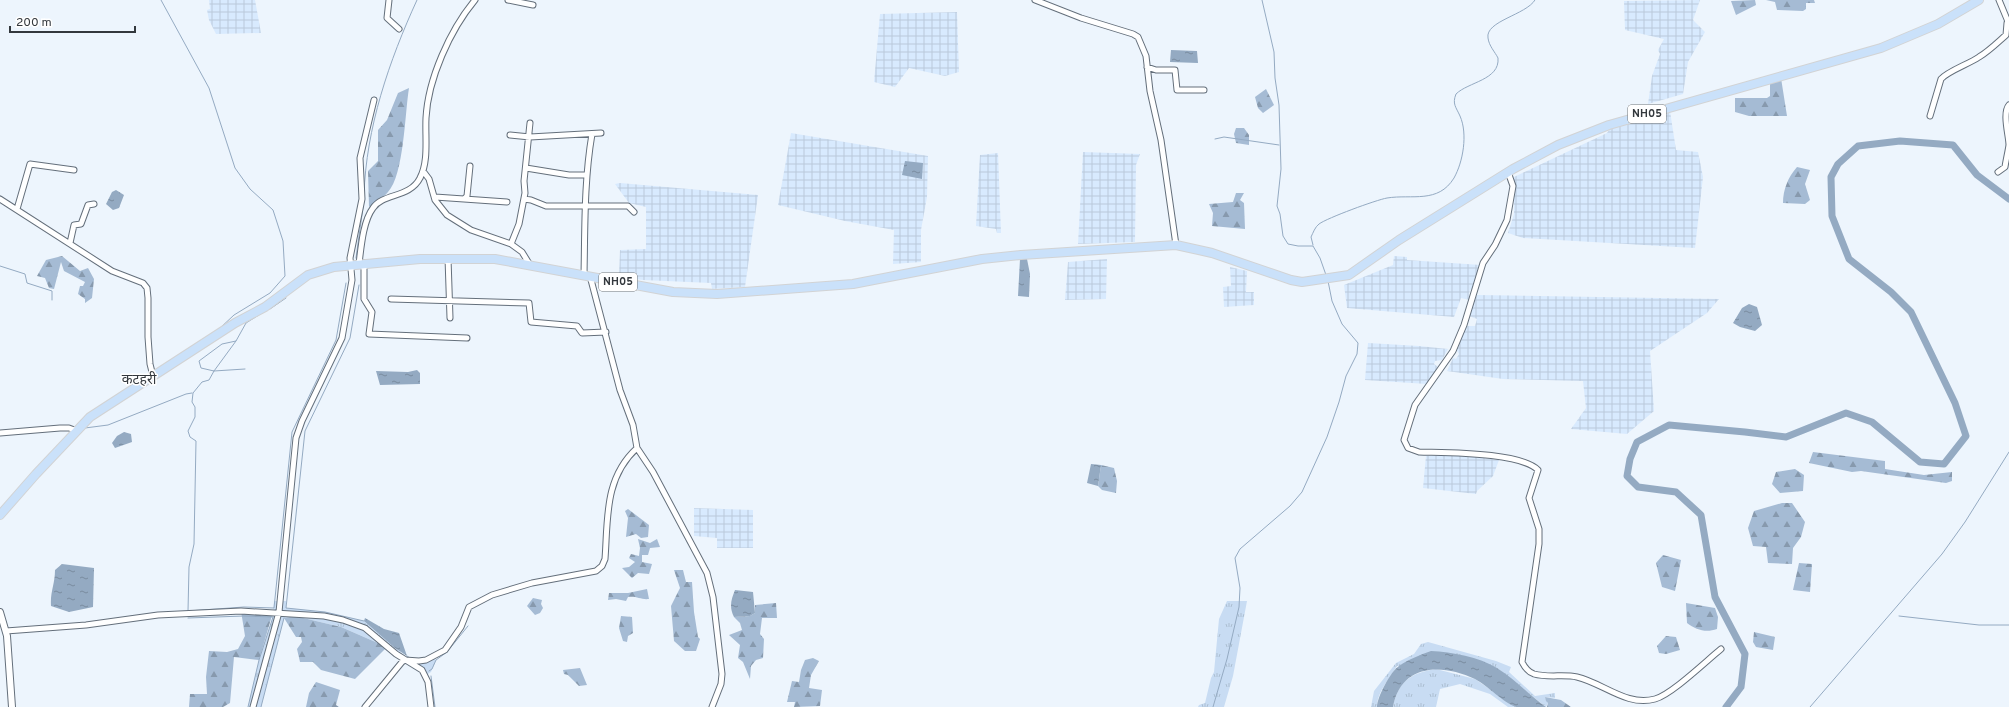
<svg xmlns="http://www.w3.org/2000/svg" width="2009" height="707" viewBox="0 0 2009 707" font-family="Overpass,'Noto Sans Devanagari',sans-serif">
	<style>
		.industrial { fill: url(#industrial-grid) }
		.grass { fill: url(#grass-tufts) }
		.forest { fill: url(#forest-firs) }
		.water { fill: url(#water-ripples) }
		.lines { fill: none; stroke-linecap: round; stroke-linejoin: round }
		.stream { stroke: #94aac2; stroke-width: 1 }
		.river { stroke: #94aac2; stroke-width: 7 }
		.minor-casing { stroke: #646f7b; stroke-width: 7 }
		.tertiary-casing { stroke: #646f7b; stroke-width: 8 }
		.primary-casing { stroke: #d2d3d4; stroke-width: 10 }
		.minor { stroke: #fff; stroke-width: 5 }
		.tertiary { stroke: #fff; stroke-width: 6 }
		.primary { stroke: #cae1fa; stroke-width: 8 }
		.labels { text-anchor: middle; dominant-baseline: central; stroke-width: 3; stroke-linejoin: round; paint-order: stroke }
		.shield { fill: #fff; stroke: #707477; stroke-width: 1 }
		.shield-label { font-size: 11px; font-weight: bold; fill: #33383d }
		.quarter-label { font-size: 14px; fill: #33383d; stroke: #fff }
	</style>
	<defs>
		<pattern id="industrial-grid" width="8" height="8" patternUnits="userSpaceOnUse"><rect width="8" height="8" fill="#d8eafe"/><path d="M0 4h8M4 0v8" fill="none" stroke="#bac9db"/></pattern>
		<pattern id="grass-tufts" width="24" height="20" patternUnits="userSpaceOnUse"><rect width="24" height="20" fill="#c8dcf3"/><path d="M3 7l-1-3M5 7V3M7 7l1-3M15 17l-1-3M17 17v-4M19 17l1-3" fill="none" stroke="#acbed1"/></pattern>
		<pattern id="forest-firs" width="22" height="20" patternUnits="userSpaceOnUse"><rect width="22" height="20" fill="#a5bbd4"/><path d="M5 1l3.5 6h-7zM16 11l3.5 6h-7z" fill="#8799ad"/></pattern>
		<pattern id="water-ripples" width="26" height="14" patternUnits="userSpaceOnUse"><rect width="26" height="14" fill="#94aac2"/><path d="M2 4q2-2 4 0t4 0M15 11q2-2 4 0t4 0" fill="none" stroke="#798b9f"/></pattern>
	</defs>
	<rect width="100%" height="100%" fill="#edf5fd"/>
	<path class="industrial" d="M209 0H255L261 33 216 34 209 20 207 10 210 9Z
		M1700 0 1693 20 1705 32 1688 62 1683 94 1648 104 1652 76 1660 54 1658 50 1664 39 1625 30 1624 1Z
		M957 12 959 72 945 76 909 68 895 87 874 82 880 14Z
		M1670 111 1676 150 1698 152 1703 177 1695 248 1523 238 1508 233 1514 214V177L1607 133 1610 128Z
		M791 133 928 156 927 197 921 230V262L893 264 894 230 845 221 778 205Z
		M1083 152 1140 154 1136 165 1135 242 1078 244Z
		M998 153 1001 233H997L996 229 976 226 980 155Z
		M620 183 758 195 745 287 712 289 711 283 643 280 619 277 620 250 646 249V207L629 203 615 184Z
		M1394 256 1407 257V260L1481 265 1475 287 1470 290 1469 294 1470 300 1461 298 1454 317 1347 308 1344 285 1393 265Z
		M1107 259 1106 299 1065 300 1068 262Z
		M1230 267 1247 271 1246 292H1254V305L1224 307 1223 287 1231 286Z
		M1477 295 1719 299 1707 313 1650 351 1654 411 1627 434 1571 429 1586 408 1583 381 1503 379 1447 371 1453 358 1456 359 1459 354 1456 349 1466 326H1475L1477 319 1469 316Z
		M1368 343 1419 346 1448 349 1442 360 1435 361 1434 364 1438 367 1427 384 1365 380Z
		M1426 456H1467L1499 460 1493 476 1477 491 1476 494 1423 488Z
		M694 508 753 510V548H717V538L694 536Z"/>
	<path class="grass" d="M274 601H286V608L325 612 364 621 405 656V660L419 661 434 657 436 660 431 672 426 675 422 670 396 654 387 647 341 627 295 616 284 618 261 707H248L259 660 273 617Z
		M1227 601H1247L1233 676 1224 707H1198L1199 705 1205 703 1211 678 1214 672 1219 619Z
		M1428 642 1496 661 1511 667 1509 672 1535 696 1555 693V698L1545 697 1548 703 1546 707 1497 668 1397 666C1390 678 1377 692 1377 707H1371L1374 691 1396 663 1414 654 1421 644Z
		M1436 669 1475 679 1516 707H1508L1490 694 1460 684 1440 689 1436 707H1393C1398 681 1411 673 1436 669Z"/>
	<path class="forest" d="M1755 0 1756 5 1736 15 1731 1Z
		M1766 0H1814L1815 3H1806V9L1803 11 1777 10 1775 2Z
		M1781 78 1787 116H1749L1735 112V98H1767L1770 96V83Z
		M409 88C405 112 404 175 388 192 383 198 375 202 369 207L368 171 378 161V130L387 120 398 93Z
		M1266 89 1274 105 1263 113 1258 108 1255 97Z
		M1236 128H1244L1249 135V145L1236 143 1234 134Z
		M1797 167 1810 170 1805 184 1810 200 1805 204 1783 203C1783 190 1788 177 1797 167Z
		M1236 193H1244L1240 200 1244 203 1245 229 1212 226 1213 213 1209 204 1233 202Z
		M62 256 80 271 88 268 94 279 92 298 85 303V299L78 294 80 286H83L85 282 64 271 61 262 54 289 49 288 45 278 37 276 46 260Z
		M1813 452 1885 461V469L1924 475 1952 472V481L1946 483 1861 471 1852 472 1809 463Z
		M1101 465 1114 468 1117 481 1116 493 1102 490 1098 486Z
		M1795 469 1804 475 1803 491 1780 493 1772 484 1776 472Z
		M1782 503H1792L1805 522 1801 537 1793 548 1792 564 1768 563 1766 547 1753 546 1748 528 1754 511Z
		M628 509 649 525 648 537 641 538 636 534 626 537 628 518 625 511Z
		M638 539 650 543 657 539 660 547 650 548 648 555H642V562L652 564 649 574 638 573 632 578 622 568 629 567 635 562 629 558 631 554 639 556 640 548Z
		M1663 555 1681 560 1675 591 1662 587 1656 563Z
		M1799 563 1812 564 1810 592 1793 590Z
		M674 570H683L686 582H692L694 612 698 637 700 639 696 651H685L674 641 671 606 680 588Z
		M647 589 649 599C641 600 637 596 628 597L626 601 616 599 608 600 609 593H628Z
		M533 598 542 600 541 604 543 608 540 613 535 615 527 606Z
		M776 603 777 618H762L760 634 764 639 763 658 756 660 751 666 750 679 743 662 738 658 740 645 729 635 742 630 740 623 734 617 750 616 755 613V605Z
		M1686 603 1715 608 1718 617 1717 629C1706 633 1696 630 1687 623Z
		M241 611 273 612 259 660 234 657 230 703 223 707H189L190 694H207L206 677 209 651 227 652 238 649 245 636Z
		M295 616 341 627 387 647 355 679 321 670 313 662H300L297 649 302 642 301 637H296L284 618Z
		M621 616 632 617 633 633 628 636 627 642 623 641 619 628Z
		M1754 632 1775 637 1773 650 1756 647 1753 642Z
		M1666 636 1676 637 1680 650 1666 654 1659 653 1657 646Z
		M813 658 819 661 811 675 809 688 822 690 820 706 794 707 795 702H787L792 681 799 682 801 670 805 660Z
		M580 668 587 685 579 686 568 675 564 674 563 670Z
		M316 682 340 690 336 705 339 707H306L309 693Z
		M1545 697 1561 700 1571 707H1547L1548 703 1546 701Z"/>
	<path class="water" d="M1171 50 1197 51 1198 63 1170 62Z
		M905 161 923 163 922 179 902 175Z
		M116 190 124 195 119 208 113 210 106 204 112 192Z
		M1020 259H1027L1030 274 1029 297 1018 296Z
		M1749 304 1757 307 1762 325 1755 331 1740 327 1733 323 1742 308Z
		M417 370 420 373V384L380 385 376 371 408 372Z
		M124 432 131 434 132 442 115 448 112 443 117 436Z
		M1091 464 1101 465 1098 486 1087 483Z
		M62 564 94 568 93 607 69 612 51 606C50 592 55 584 55 570Z
		M735 590 753 592 755 613 750 616 734 617C729 607 731 600 735 590Z
		M365 618 384 629 399 633 407 656 395 648 364 621Z
		M1431 651C1452 652 1479 657 1497 668 1515 679 1529 695 1546 707 1538 707 1524 707 1516 707 1504 703 1488 686 1475 679 1441 663 1401 664 1393 707H1377C1377 697 1391 671 1399 666 1409 659 1420 655 1431 651Z"/>
	<g class="lines">
		<path class="stream" d="M161 0 209 88 235 168 250 189 273 210 283 241 285 276 270 293 234 315 218 330
			M1262 0 1274 52 1275 78 1279 105 1281 169 1277 206 1280 214 1283 236 1288 244 1298 246H1313L1320 258 1326 275
			M1215 139 1224 137 1279 145
			M364 195C366 128 389 61 417 0
			M1313 245 1311 237C1313 233 1315 227 1319 224 1327 218 1376 200 1387 198 1412 194 1438 204 1454 178 1463 162 1468 134 1460 116 1456 107 1452 104 1456 94 1468 82 1500 80 1498 58 1495 52 1489 46 1488 38 1485 21 1526 15 1535 0
			M356 258 364 200
			M0 266 25 274 27 283 52 291V300
			M359 285 350 338 305 431 286 608 325 612 364 621
			M270 309 286 298
			M262 313 246 323 236 341 222 344 199 361 201 368 214 371 209 380 202 382 193 393 192 402 195 407V417L188 431 190 437 196 441 194 544 189 567 188 611 244 607 274 608 292 432 336 340 346 283
			M214 371 236 341
			M214 371 245 369
			M85 428 108 425 186 394 192 393
			M1899 616 1979 625H2009
			M188 618 244 616 273 617 259 660 248 707
			M407 656 410 658
			M429 671 432 669 436 660 447 652 468 626
			M431 676 435 707
			M261 707 284 618
			M1213 707 1227 659 1239 607 1240 588 1235 558 1240 549 1290 506 1302 492 1327 437 1339 402 1346 376 1357 354 1358 343 1342 324 1332 301 1328 281
			M1810 707 1942 554 1965 522 2009 452"/>
		<path class="river" d="M1726 707 1741 687 1745 654 1715 597 1701 515 1676 492 1638 487 1627 476 1630 459 1637 442 1669 425 1745 432 1786 437 1846 413 1872 422 1920 462 1944 464 1966 436 1955 403 1911 312 1891 292 1849 259 1832 216 1831 177 1838 164 1858 146 1900 141 1953 145 1977 175 2009 199"/>
		<defs>
			<path id="minor" d="M389 0 387 18 399 29
				M508 0 533 5
				M1035 0 1081 18 1133 34 1138 37 1146 56 1150 91 1161 140 1176 245
				M1999 0 2009 24
				M1147 67 1156 70H1175L1177 90H1204
				M1930 116 1941 79C1948 71 1969 64 1979 57 1989 51 1998 42 2006 35L2007 23
				M510 135 530 137 601 133
				M526 168 569 175H587
				M423 171 429 179 435 200 447 215 471 230 511 244 522 252 530 265
				M1508 172 1513 186 1507 220 1495 245 1483 263 1464 325 1453 351 1415 405 1404 440 1408 448 1419 452C1446 453 1520 452 1538 470L1529 498 1539 529V544L1522 662C1525 668 1528 672 1534 674 1548 678 1564 674 1577 677 1603 683 1627 707 1655 699 1672 694 1705 662 1721 649
				M1998 172 2005 167C2006 160 2008 152 2009 145 2009 136 2002 113 2009 105
				M435 197 464 199 467 196 470 166
				M0 199 112 271 143 283 147 288 148 298V337L150 364 153 376
				M464 199 507 202
				M524 199 531 200 546 206H628L634 212
				M17 209 30 164 74 170
				M70 243 74 225 81 224 88 205 94 204
				M511 244 519 224 525 193 524 181 530 123
				M448 258 450 318
				M364 263V299L372 312 369 334 467 338
				M359 264C361 248 363 221 373 208 383 193 410 198 420 178 429 161 425 137 426 118 428 79 450 30 475 0
				M584 275C585 228 584 181 592 134
				M590 276 620 390 633 425 637 448 653 472 707 573 713 597 722 674 721 684 712 707
				M391 299 529 303 531 322 577 326 582 333 606 332
				M0 433 60 428H69L77 431
				M6 631 86 625 158 615 241 611 324 616 343 620 365 628 396 654 422 670 428 682 431 707
				M253 707 279 612 296 438 302 421 342 338 352 280 350 258 362 199 360 158 374 100
				M365 707 402 662 405 660 419 661 426 660 445 650 461 627 469 607 492 595 532 583 596 571 602 566 605 559C608 519 604 478 637 448"/>
			<path id="tertiary" d="M0 612 7 636 12 707"/>
			<path id="primary" d="M0 515 36 474 90 417 235 323 265 307 308 275 334 267 420 259H495L673 292 717 294 853 284 982 259 1021 255 1176 245 1212 253 1291 280 1302 282 1349 275 1399 240 1513 169 1558 145 1609 125 1881 48 1938 24 1979 0"/>
		</defs>
		<use href="#minor" class="minor-casing"/>
		<use href="#tertiary" class="tertiary-casing"/>
		<use href="#primary" class="primary-casing"/>
		<use href="#minor" class="minor"/>
		<use href="#tertiary" class="tertiary"/>
		<use href="#primary" class="primary"/>
	</g>
	<g class="labels">
		<g class="shield">
			<rect x="1628" y="105" width="38" height="18" rx="3"/>
			<rect x="599" y="273" width="38" height="18" rx="3"/>
		</g>
		<g class="shield-label">
			<text x="1647" y="114">NH05</text>
			<text x="618" y="282">NH05</text>
		</g>
		<g class="quarter-label">
			<text x="139" y="380">कटहरी</text>
		</g>
	</g>
	<path d="M10 26v6h125v-6" fill="none" stroke="#33383d" stroke-width="2"/>
	<text x="16" y="26" font-size="12" fill="#33383d" stroke="#ffffff" stroke-width="3" paint-order="stroke">200 m</text>
</svg>
